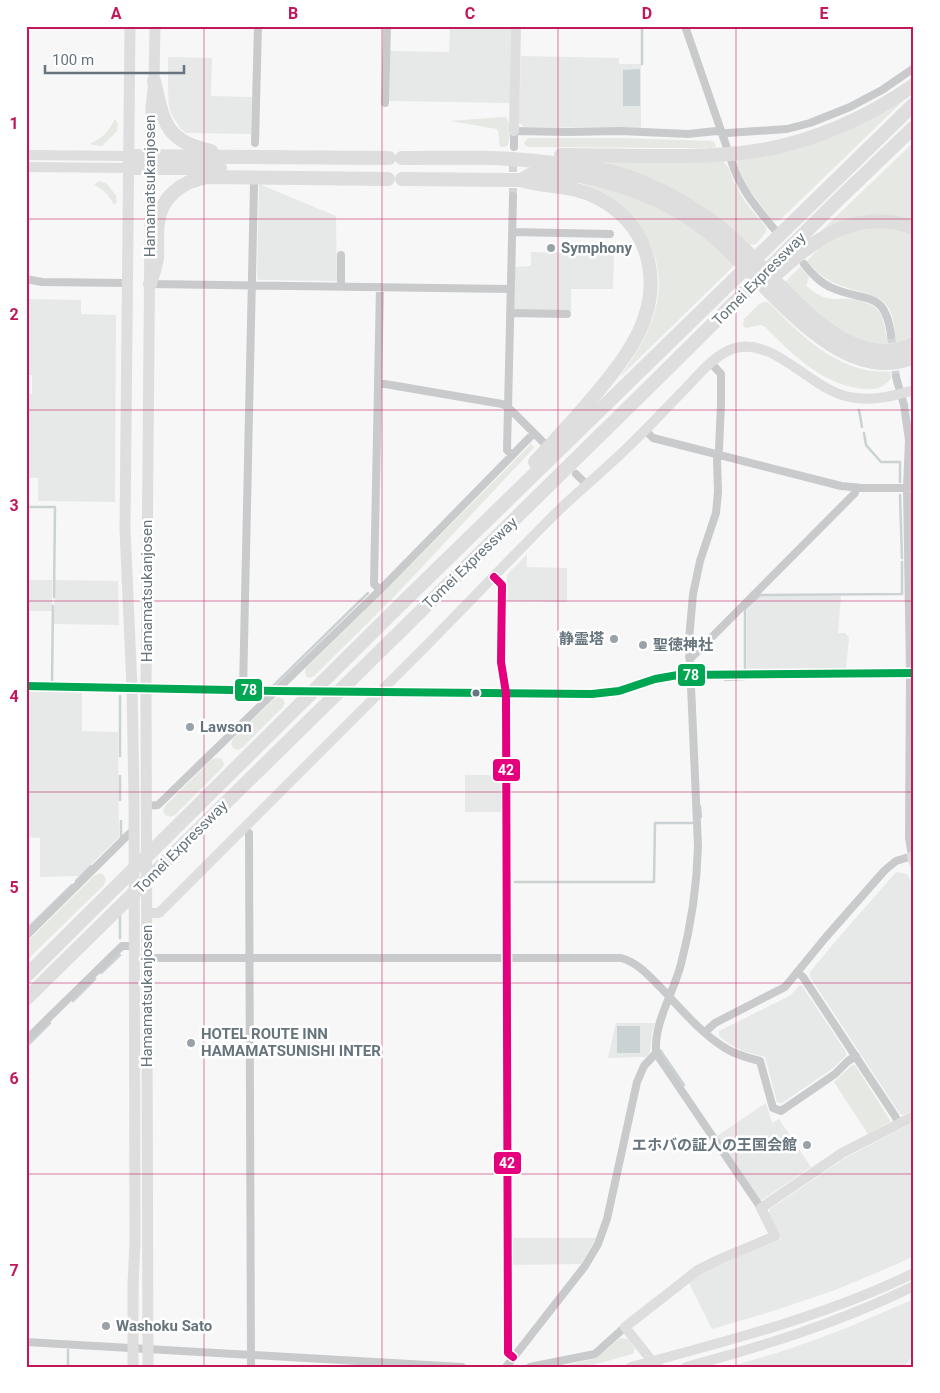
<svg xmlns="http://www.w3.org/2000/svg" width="940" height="1393" viewBox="0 0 940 1393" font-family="Roboto,'Noto Sans JP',sans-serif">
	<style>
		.built { fill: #e7e8e8 }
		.green { fill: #e6e8e4 }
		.water { fill: #cad2d4 }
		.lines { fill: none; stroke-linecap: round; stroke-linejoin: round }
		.stream { stroke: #cad2d4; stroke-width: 2.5 }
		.street-tunnel { stroke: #d3d6d8; stroke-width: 8; stroke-dasharray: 8 4; stroke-linecap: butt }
		.secondary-tunnel { stroke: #d3d6d8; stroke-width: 10; stroke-dasharray: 10 5; stroke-linecap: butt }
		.street { stroke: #c8cacb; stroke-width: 8 }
		.secondary { stroke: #dededf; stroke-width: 10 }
		.primary { stroke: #dededf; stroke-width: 11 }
		.highway { stroke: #dededf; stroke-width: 14 }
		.bus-1-casing { stroke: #fff; stroke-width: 11 }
		.bus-2-casing { stroke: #fff; stroke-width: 11 }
		.bus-1 { stroke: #00a651; stroke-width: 8 }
		.bus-2 { stroke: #e5007d; stroke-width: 8 }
		.grid { fill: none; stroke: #c2185b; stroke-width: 1; stroke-opacity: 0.55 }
		.poi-dot { fill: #99a2a8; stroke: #fff; stroke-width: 2 }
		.bus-dot { fill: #66747d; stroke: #fff; stroke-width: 2 }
		.labels { text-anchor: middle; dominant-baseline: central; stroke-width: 5; stroke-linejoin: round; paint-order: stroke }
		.street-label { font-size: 15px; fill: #66747d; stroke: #fff }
		.poi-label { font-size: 15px; font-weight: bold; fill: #66747d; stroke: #fff; text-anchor: start }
		.line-badge { stroke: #fff; stroke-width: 2 }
		.badge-label { font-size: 14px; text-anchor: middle; font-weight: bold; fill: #fff }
		.neatline { fill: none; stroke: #c2185b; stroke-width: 2 }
		.grid-label { font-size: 16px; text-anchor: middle; font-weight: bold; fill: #c2185b }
	</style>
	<rect width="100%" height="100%" fill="#f7f7f7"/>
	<path class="built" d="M450 26H511L510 103 389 101 390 51 449 52Z
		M521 56 619 58V64H641V128L524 127 519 122Z
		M168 57 212 58 211 96 252 97 251 134 186 133 180 128 172 115 169 107 168 88Z
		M259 184 336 216 337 281 259 280 257 278Z
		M531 252 614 254 613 289H571V311L514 310 515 267 531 266Z
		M26 299 81 300V314L116 315 115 502 38 501V478H26V394H32V375H26Z
		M527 554V567L567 568V602L506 601 507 575Z
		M26 580H52V611H26Z
		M55 580 118 581 119 625 54 624Z
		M760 596H841L838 633H845L849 638 846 669H747V610Z
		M26 691 82 692V731L118 732 119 837 79 876 40 877V838L26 837Z
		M465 775H502V812H465Z
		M896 872 907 874 914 888V1110L903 1115 900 1114 810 977V972L834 943Z
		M799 985 802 986 846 1052V1056L832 1069 782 1103 777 1102 765 1057 743 1051 728 1043 719 1036V1031L791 995Z
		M616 1023H655L652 1033 650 1052 646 1057 608 1058Z
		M766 1103 772 1123 779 1119 811 1167 762 1200H760L717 1136Z
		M914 1122V1256L895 1265 835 1290 773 1311 712 1329 689 1283 700 1274 722 1263 781 1239 769 1213 770 1209 845 1158Z
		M512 1238H596L581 1264 512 1265Z
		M914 1299V1354L904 1367H729L786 1350 817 1339 849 1327Z"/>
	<path class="green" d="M906 98 780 220 775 221 772 220 748 188 737 165V162L739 160Z
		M503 117H506C511 124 511 139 507 146L503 147 500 146C498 140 500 134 497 129L450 121Z
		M115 119 118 124 117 131 102 146 92 145 91 143C103 138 109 131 115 119Z
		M529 138H620L713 141 716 145 715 147 712 148H688L529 147 526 146 524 143 526 140Z
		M914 142V222C880 209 853 215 821 231Z
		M602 161H723L728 167 734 182 746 203 766 227V232L756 244 750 245 702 206 686 196 650 178Z
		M99 181 106 183 116 195 117 202 114 205C109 195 103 189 94 185Z
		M579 183C619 186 671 212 703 236 714 244 724 255 735 265L621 376V375C637 354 651 330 657 303 668 250 631 197 579 183Z
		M871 227 900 230 914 235V337C860 361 820 316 785 282L800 267 809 277 806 286C812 290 820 297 827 298 835 300 844 298 851 299 877 303 883 311 886 335L895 334C893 289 866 297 834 283 823 278 815 270 807 261 813 255 818 248 825 244 838 234 855 230 871 227Z
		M763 302H767L770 304C797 331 827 362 866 370 874 372 882 371 890 372L891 378C884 388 876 390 864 389 824 386 792 354 765 327L761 325 746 328 743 326 744 319 759 304Z
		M531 444 534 447 533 449 390 601 314 676 310 678 306 676 305 672 306 668 383 593Z
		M279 697 283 699 285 703 283 707 242 748 237 750 233 748 231 744 233 739 274 699Z
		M217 758 222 759 224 764 222 768 175 815 170 817 165 815 163 810 165 806 212 759Z
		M100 873 104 875 106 880 104 885 26 961V943L94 876Z
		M852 1065H855L890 1120V1122L868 1134 834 1082Z
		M620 1338 628 1339 635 1348 633 1354 585 1367H559L597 1358Z"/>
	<path class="water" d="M640 69V106H623V70Z
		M617 1026H640V1053H617Z"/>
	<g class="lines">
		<path class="stream" d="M642 26V64
			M859 410 862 427
			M864 433 866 445 881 462H900V482
			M900 495 902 558
			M26 507H55L54 597
			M745 669V609L760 595 902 594V562
			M725 680 745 679
			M52 681 53 606
			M273 686 368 593
			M120 696V756
			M120 776V800
			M700 806 701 817
			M121 821V838
			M76 881 91 866
			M515 882H654L655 823H692
			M26 930 72 885
			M120 938V914
			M101 973 120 955
			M73 1001 95 979
			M29 1044 50 1023
			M660 1050 684 1085
			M68 1350V1367"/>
		<path class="street-tunnel" d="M513 196V157
			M891 335 896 377"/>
		<path class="secondary-tunnel" d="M310 691 357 692"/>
		<path class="street" d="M685 26 727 148
			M385 103 387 26
			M255 143 258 26
			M514 147V131L568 132 620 131 688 134 716 131 727 133 787 129 810 123 850 107 882 90 914 68
			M731 160C740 189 756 207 775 230
			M512 232 610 234
			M341 255V286
			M804 264C811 273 819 282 830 287 863 303 885 288 891 335
			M26 279 42 282 127 283
			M150 284 511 289
			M510 313 567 314
			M711 363 721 374V404L719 449 717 460 718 492 716 513 700 561 693 594 689 640 698 846C697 886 691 926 681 964 673 995 654 1021 656 1053L761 1208
			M378 384H385L502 404 508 407 543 442
			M645 430 653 438 841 486 862 488H907L914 487
			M512 455 507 450 513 196
			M576 474 587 485
			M494 577 502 585 501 662 506 693 508 1353 513 1357
			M380 590 374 584 380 287
			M689 657H692L855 493V487
			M243 690 254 185
			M146 806 158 805 380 590 534 433
			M244 828 249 833 251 1367
			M26 936 133 830
			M147 958H621C639 963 650 977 663 990 682 1010 701 1033 725 1048 736 1055 748 1058 760 1061L773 1108 781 1111 835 1074 848 1061 856 1056
			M797 972 803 977 895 1116 899 1124
			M705 1032 715 1023 785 987 826 937 885 870 896 861 912 856 909 838 910 673 907 488 909 440 904 405 896 377
			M26 1040 122 946H133
			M26 1342 462 1367
			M506 1367 585 1266 598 1244 607 1219 637 1082 644 1066 656 1053
			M530 1367 595 1354 625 1327"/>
		<path class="secondary" d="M514 131 516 26
			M26 155 128 156
			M26 167 128 168
			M26 686 302 691
			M357 692 592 694 619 691 655 679 678 675 914 673
			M912 856 914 863
			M147 913H159C244 828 330 743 415 657 461 611 506 563 552 517 577 492 605 470 630 445 649 427 667 407 686 388 699 374 714 356 732 349 771 335 808 386 845 396 868 402 891 397 914 390
			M631 1367C726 1341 824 1317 914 1273
			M659 1367 652 1361 625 1327 698 1270 720 1259 775 1236 761 1208 842 1153 914 1116
			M686 1367C764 1346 841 1322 914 1286"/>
		<path class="primary" d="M130 26 125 529 132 688 134 799 135 1242 133 1285V1367
			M148 1367 146 688 151 107 154 81 155 26"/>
		<path class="highway" d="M154 81C164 123 165 141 211 151
			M561 155C594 155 627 156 660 156 694 156 728 156 762 150 817 140 868 117 914 85
			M128 156 389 158
			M402 158C446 158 491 156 535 161 561 164 585 165 610 171 647 181 681 199 712 221 736 239 757 262 778 284 813 319 859 369 914 344
			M128 168H220
			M402 179 521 180C547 188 571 184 598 198 619 209 637 227 645 250 665 309 629 354 594 396 575 419 555 440 535 462
			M521 180C525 178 530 174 535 173 547 170 582 176 595 179 636 189 675 206 708 232 761 273 836 391 914 357
			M771 279C812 241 855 206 914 228
			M150 284C152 276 156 267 157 258 158 247 156 235 158 223 161 197 182 181 207 177L388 179
			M26 976 397 608 914 104
			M26 999 650 386 840 198 914 127"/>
		<defs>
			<path id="bus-1" d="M26 686 276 691 592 694 619 691 655 679 678 675 914 673"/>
			<path id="bus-2" d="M494 577 502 585 501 662 506 693 508 1353 513 1357"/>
		</defs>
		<use href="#bus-1" class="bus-1-casing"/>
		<use href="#bus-2" class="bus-2-casing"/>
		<use href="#bus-1" class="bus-1"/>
		<use href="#bus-2" class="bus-2"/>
	</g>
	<path class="grid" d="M204 26V1367M382 26V1367M558 26V1367M736 26V1367M26 219H914M26 410H914M26 601H914M26 792H914M26 983H914M26 1174H914"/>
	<g class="poi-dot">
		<circle cx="551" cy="248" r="5"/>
		<circle cx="614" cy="639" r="5"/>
		<circle cx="643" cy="645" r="5"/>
		<circle cx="190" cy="727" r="5"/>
		<circle cx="191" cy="1043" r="5"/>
		<circle cx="807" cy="1145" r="5"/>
		<circle cx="106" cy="1326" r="5"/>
	</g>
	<circle class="bus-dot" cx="476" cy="693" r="4.5"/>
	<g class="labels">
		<g class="street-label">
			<text transform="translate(150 186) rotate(-90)">Hamamatsukanjosen</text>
			<text transform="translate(759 279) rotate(-45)">Tomei Expressway</text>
			<text transform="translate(470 563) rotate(-44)">Tomei Expressway</text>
			<text transform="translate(147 591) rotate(-90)">Hamamatsukanjosen</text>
			<text transform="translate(181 847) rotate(-45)">Tomei Expressway</text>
			<text transform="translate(147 996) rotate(-90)">Hamamatsukanjosen</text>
		</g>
		<g class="poi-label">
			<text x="561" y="248">Symphony</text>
			<text x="604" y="639" text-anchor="end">静霊塔</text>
			<text x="653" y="645">聖徳神社</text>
			<text x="200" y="727">Lawson</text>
			<text x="201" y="1034">HOTEL ROUTE INN<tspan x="201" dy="17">HAMAMATSUNISHI INTER</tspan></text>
			<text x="797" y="1145" text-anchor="end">エホバの証人の王国会館</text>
			<text x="116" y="1326">Washoku Sato</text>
		</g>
	</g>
	<g class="line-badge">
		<rect x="677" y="663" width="29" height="24" rx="5" fill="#00a651"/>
		<rect x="234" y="678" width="29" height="24" rx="5" fill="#00a651"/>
		<rect x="492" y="758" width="29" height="24" rx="5" fill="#e5007d"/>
		<rect x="493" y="1151" width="29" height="24" rx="5" fill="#e5007d"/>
	</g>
	<g class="badge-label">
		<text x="691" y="680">78</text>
		<text x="249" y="695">78</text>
		<text x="506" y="775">42</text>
		<text x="507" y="1168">42</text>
	</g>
	<rect width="940" height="1393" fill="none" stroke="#ffffff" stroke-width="55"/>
	<path d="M45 65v8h139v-8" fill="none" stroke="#66747d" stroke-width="2.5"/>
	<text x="52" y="65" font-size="15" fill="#66747d" stroke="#ffffff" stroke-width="4" paint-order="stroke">100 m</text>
	<rect x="28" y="28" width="884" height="1338" class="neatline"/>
	<g class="grid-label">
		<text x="116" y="19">A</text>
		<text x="293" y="19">B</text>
		<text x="470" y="19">C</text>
		<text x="647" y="19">D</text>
		<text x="824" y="19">E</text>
		<text x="14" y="129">1</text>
		<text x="14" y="320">2</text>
		<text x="14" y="511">3</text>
		<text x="14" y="702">4</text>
		<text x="14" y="893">5</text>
		<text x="14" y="1084">6</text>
		<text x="14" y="1276">7</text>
	</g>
</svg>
